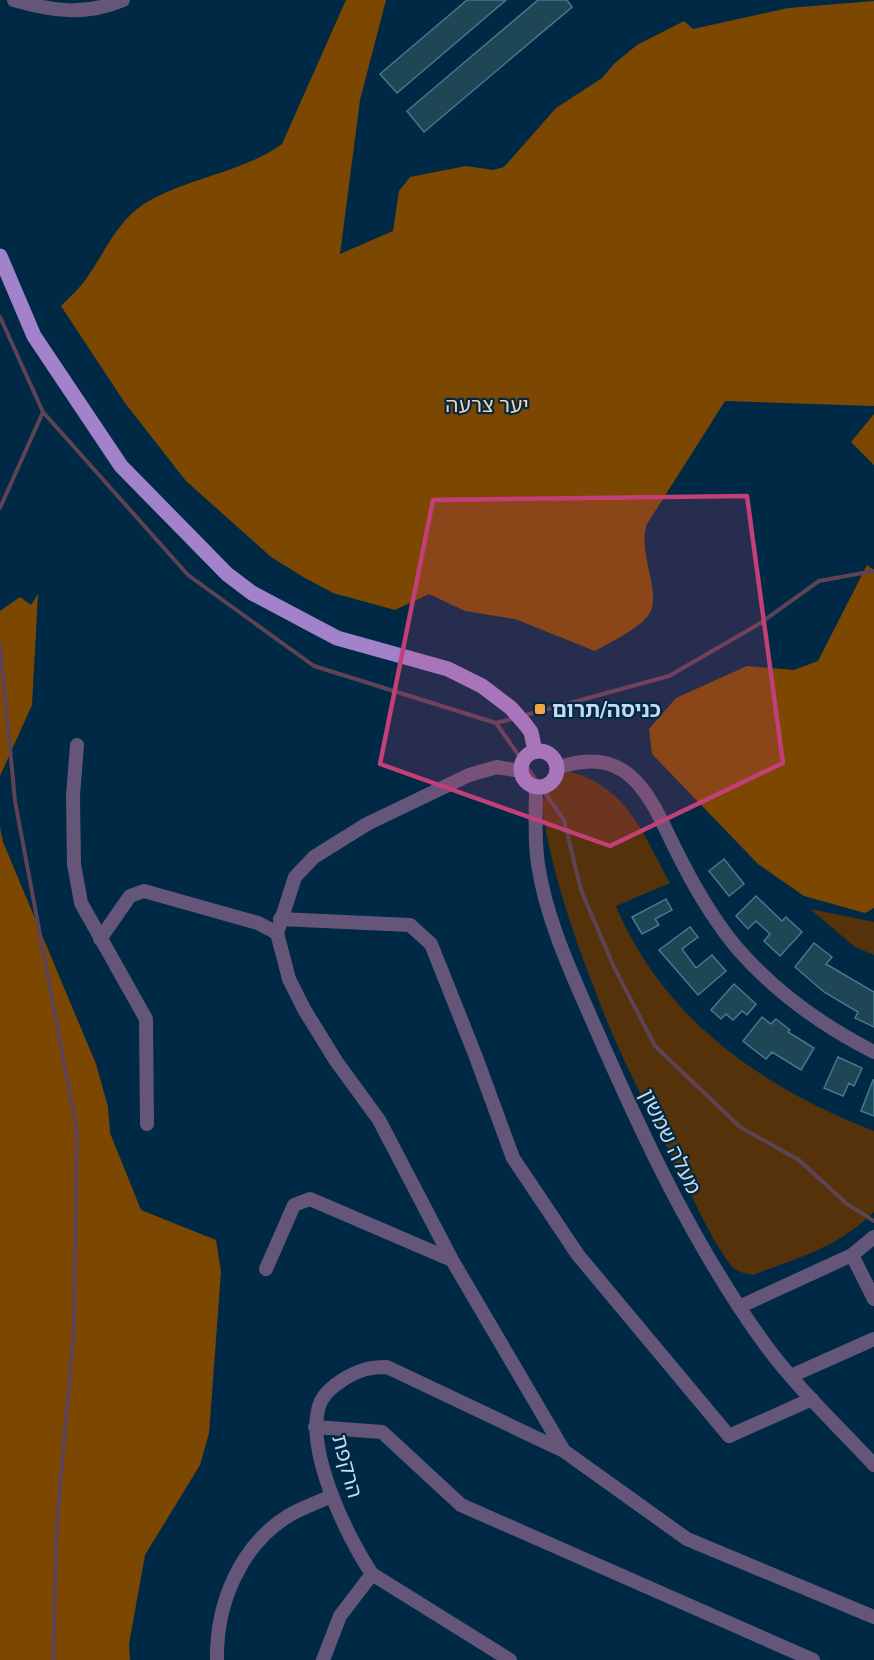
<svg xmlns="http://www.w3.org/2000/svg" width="874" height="1660" viewBox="0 0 874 1660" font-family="Mulish,'Noto Sans Hebrew',sans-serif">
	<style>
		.green { fill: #55320a }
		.forest { fill: #7c4700 }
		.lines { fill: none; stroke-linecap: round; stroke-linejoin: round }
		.stream { stroke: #5d4354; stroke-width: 4 }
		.building { fill: #1e4654; stroke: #427a8e; stroke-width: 1.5 }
		.minor { stroke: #655679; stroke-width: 14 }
		.major { stroke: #a283cb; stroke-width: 15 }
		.marked { fill: #c33f78; fill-opacity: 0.2; stroke: #c33f78; stroke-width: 4.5; stroke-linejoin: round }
		.poi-dot { fill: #f7a149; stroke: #002945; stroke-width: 2 }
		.labels { text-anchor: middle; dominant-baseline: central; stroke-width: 4.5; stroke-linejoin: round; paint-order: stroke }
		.park-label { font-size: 21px; fill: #f6d0ad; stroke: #002945 }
		.poi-label { font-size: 21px; font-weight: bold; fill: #c5daec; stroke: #002945; text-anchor: start }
		.street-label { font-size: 21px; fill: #c5daec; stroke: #002945 }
	</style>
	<rect width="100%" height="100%" fill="#002945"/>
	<path class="green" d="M567 771C628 786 643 834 670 883L616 906C663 1019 763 1088 874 1131V1212C835 1249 802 1256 753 1275 744 1274 735 1271 729 1263 708 1234 694 1199 677 1167 649 1110 618 1053 596 993 572 931 550 867 541 801Z
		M810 909 874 922V955L855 947Z"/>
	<path class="forest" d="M346 0H386L360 100 340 254 393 231 399 191 410 177 466 166 493 170 504 167 556 108 602 78 615 63 637 45 684 21 693 29 788 8 874 1V406L725 401 647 524C636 554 666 597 646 618 636 630 609 643 595 651L515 619 465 611 429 594 395 610 333 593 305 578 271 557 186 481 125 403 61 306C69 298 79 289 86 279 104 254 117 221 144 204 188 177 242 173 282 144Z
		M874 414V465L851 442Z
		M867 565 874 570V908L865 913 804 896 758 864 652 754 649 729 676 698 747 666 794 670 818 661Z
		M38 594 32 705 0 776V611L20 597 31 605Z
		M0 827 3 842 96 1064 108 1107 110 1133 141 1210 216 1240 221 1272 209 1433 200 1465 145 1555 129 1644 130 1660H0Z"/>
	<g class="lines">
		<path class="stream" d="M0 317 43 412 188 575 314 666 496 723 564 820 581 890 614 967 655 1046 740 1127 799 1160 847 1204 874 1221
			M0 508 43 412
			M0 644 15 801 77 1132 74 1328 57 1522 53 1660
			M522 716 669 676 759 624 819 581 874 571
			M496 723 515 718"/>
	</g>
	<path class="building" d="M467 0H506L397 93 380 74Z
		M538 0H567L572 7 424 132 407 111Z
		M724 859 744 884 729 896 709 871Z
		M756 896 782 921 786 917 802 932 780 956 764 941 770 934 756 921 748 929 736 916Z
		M666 899 672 910 655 919 659 925 642 934 632 917Z
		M690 927 698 937 682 949 696 968 712 955 726 971 698 995 659 950Z
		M814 943 832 957 826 964 874 992V1027L855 1018 858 1012 824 992 795 967Z
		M734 984 756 1004 747 1015 742 1011 733 1020 726 1014 721 1019 711 1010Z
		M762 1017 771 1024 776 1019 790 1030 788 1032 814 1048 801 1070 772 1052 766 1059 743 1041Z
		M838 1057 862 1068 854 1086 849 1083 843 1096 824 1088Z
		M873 1080H874V1116L861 1111Z"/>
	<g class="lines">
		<path class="minor" d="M14 0C52 11 85 16 123 0
			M77 745 73 796 74 864 81 903 146 1019 147 1124
			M557 768C637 740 653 808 683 864 698 893 716 923 737 948 775 992 823 1026 874 1052
			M520 771 497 767 469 775 367 824 314 857 295 877 277 933 289 979 304 1009 336 1061 379 1120 452 1260 564 1451 687 1539 874 1617
			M536 787C536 812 534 839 538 864 546 920 573 976 595 1027 643 1137 694 1246 764 1343 796 1387 837 1425 874 1465
			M280 919 410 925 431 944 476 1057 513 1158 578 1255 729 1436 812 1399
			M100 939 130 896 144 891 258 923 277 933
			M852 1255 874 1299
			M266 1269 294 1205 310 1199 452 1260
			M739 1307 852 1255 874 1237
			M791 1376 874 1339
			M315 1427 382 1432 461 1505 813 1660
			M217 1660C216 1604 240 1546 288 1516 301 1508 317 1503 331 1496
			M323 1660 340 1616 372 1574
			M510 1660 372 1574C347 1537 302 1445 321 1401 325 1393 336 1384 344 1379 359 1370 369 1367 387 1367L564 1451"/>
		<path class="major" d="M0 256 34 336 121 466 227 574 252 593 337 638 448 669 482 686 511 708 525 724 531 732 535 751
			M521 769a18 18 0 1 1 36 0a18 18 0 1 1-36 0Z"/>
	</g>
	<path class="marked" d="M747 496 783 763 610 846 380 764 433 500Z"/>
	<rect class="poi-dot" x="534" y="703" width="12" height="12" rx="3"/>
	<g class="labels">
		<g class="park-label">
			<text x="487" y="404">יער צרעה</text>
		</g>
		<g class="poi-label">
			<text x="552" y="709">כניסה/תרום</text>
		</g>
		<g class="street-label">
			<text transform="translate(671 1141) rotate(64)">מעלה שמשון</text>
			<text transform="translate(348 1466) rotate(75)">הרקפת</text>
		</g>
	</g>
</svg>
